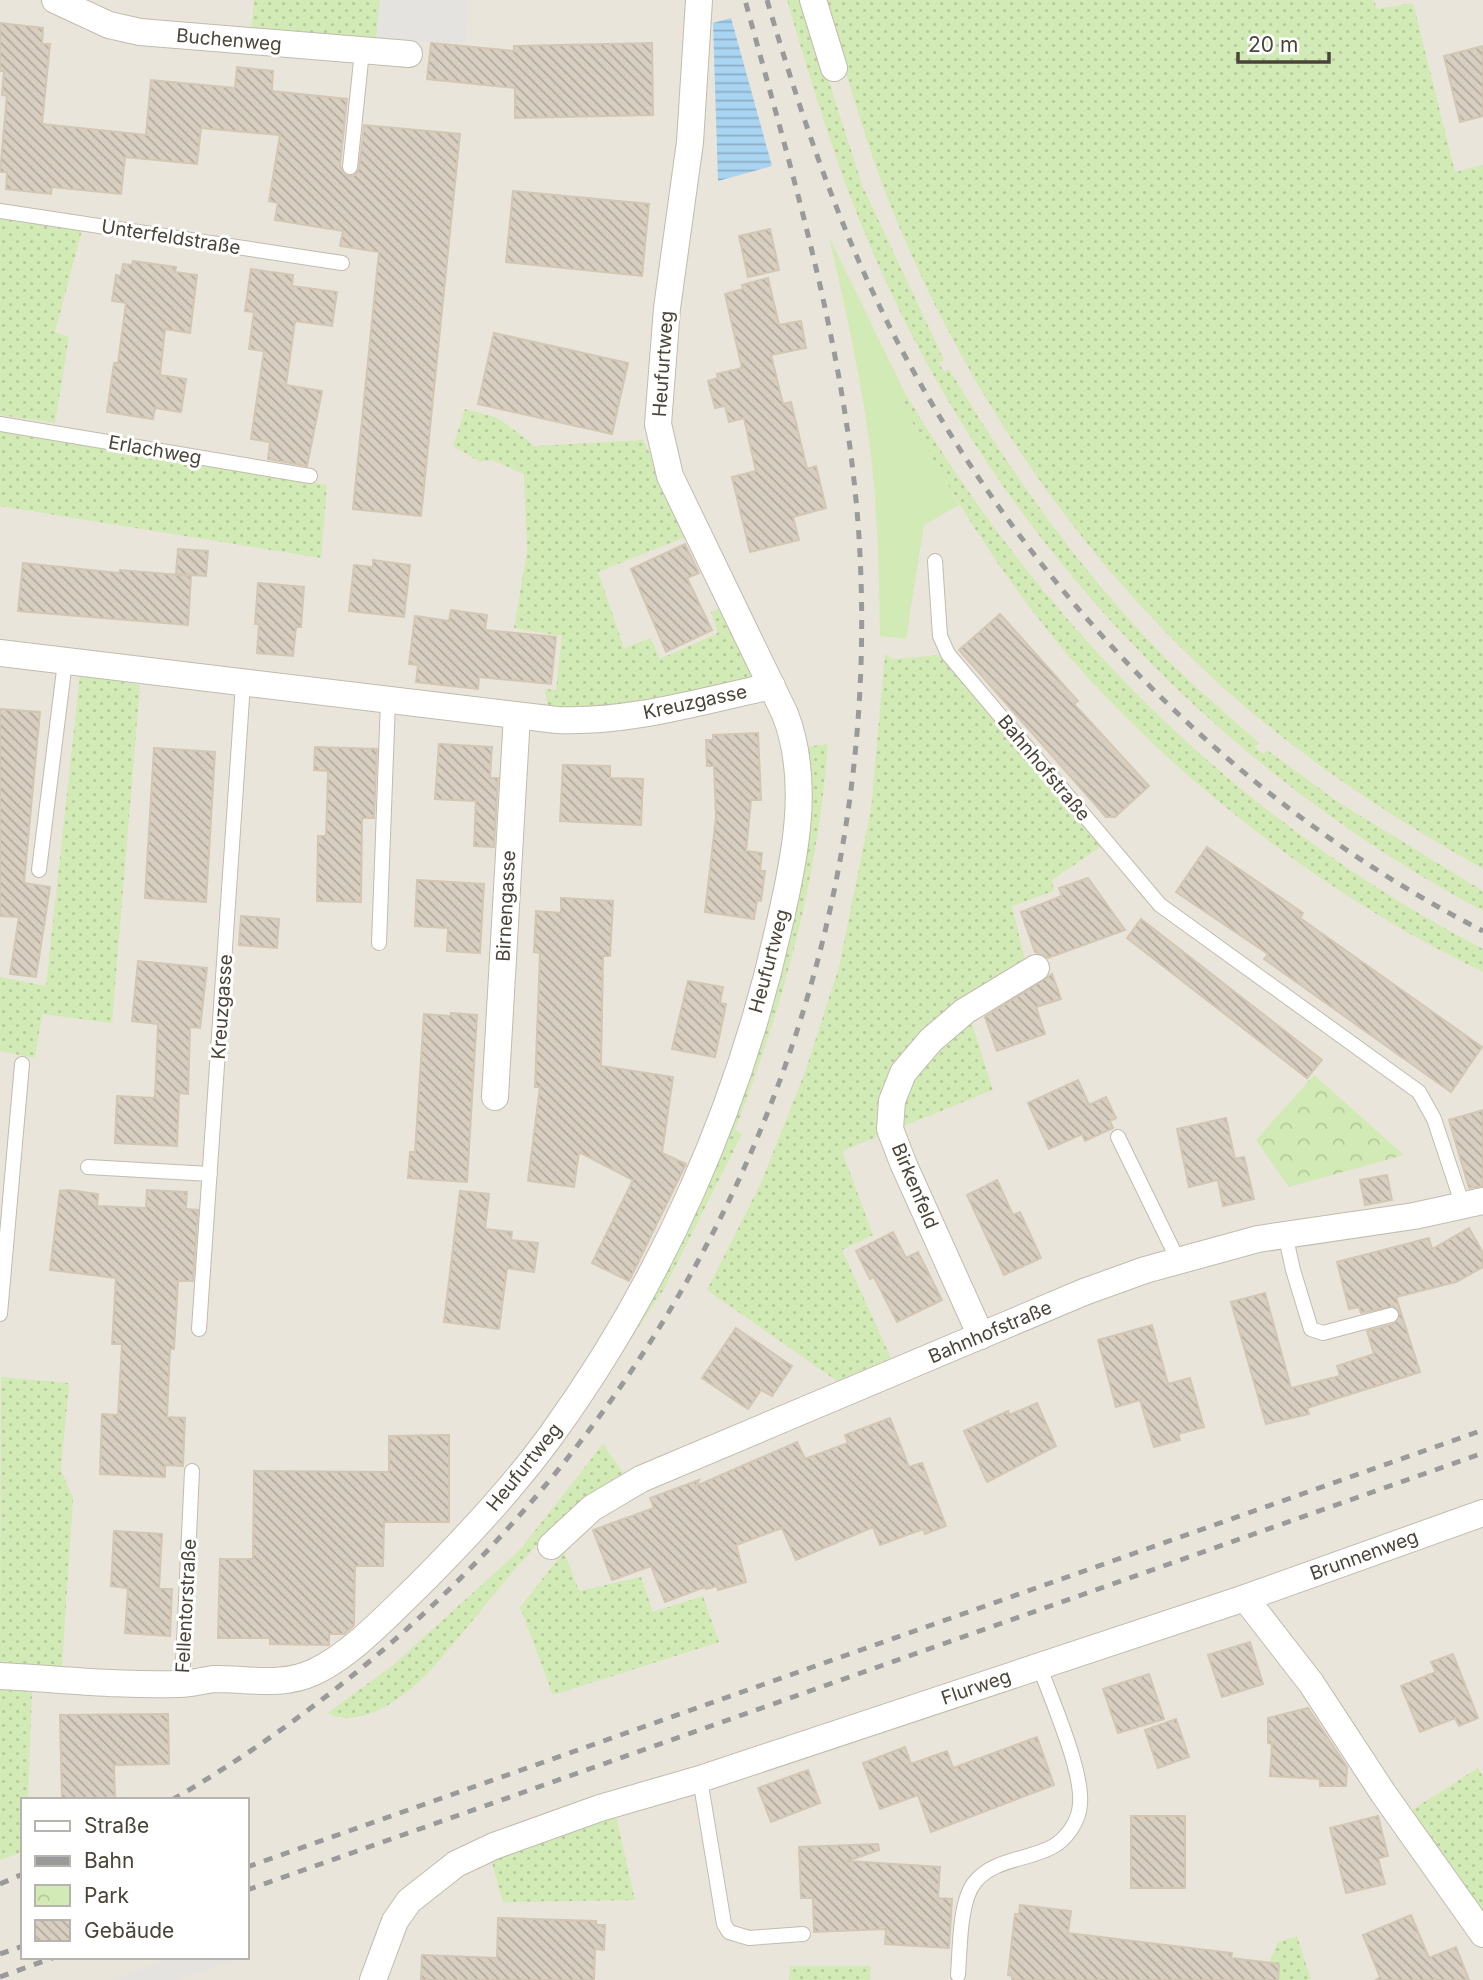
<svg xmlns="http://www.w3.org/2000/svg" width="1483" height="1980" viewBox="0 0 1483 1980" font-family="Inter,sans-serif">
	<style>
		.residential { fill: #eae5da; fill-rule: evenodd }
		.grass { fill: url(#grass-dots) }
		.park { fill: url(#park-crowns) }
		.garden { fill: #d2eab5 }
		.parking { fill: #e5e3e0 }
		.water { fill: url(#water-rules) }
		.building { fill: url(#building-back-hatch); stroke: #d3c7b4; stroke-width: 2 }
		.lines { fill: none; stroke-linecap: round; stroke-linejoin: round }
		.lane-casing { stroke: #c2bbae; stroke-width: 16 }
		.street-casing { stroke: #c2bbae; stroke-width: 28 }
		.lane { stroke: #fff; stroke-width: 14 }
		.street { stroke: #fff; stroke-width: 26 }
		.rail { stroke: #9a9a9a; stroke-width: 5; stroke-dasharray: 9 9; stroke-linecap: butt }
		.labels { text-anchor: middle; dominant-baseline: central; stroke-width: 6; stroke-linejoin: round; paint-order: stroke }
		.street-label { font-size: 19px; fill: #4b4439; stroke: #fff }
	</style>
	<defs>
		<pattern id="grass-dots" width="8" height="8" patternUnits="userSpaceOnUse" patternTransform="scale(1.75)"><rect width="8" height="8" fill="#d2eab5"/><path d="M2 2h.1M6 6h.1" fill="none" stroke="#b6ca9c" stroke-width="1.8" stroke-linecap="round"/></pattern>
		<pattern id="park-crowns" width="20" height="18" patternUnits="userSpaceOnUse" patternTransform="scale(1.75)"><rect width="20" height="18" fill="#d2eab5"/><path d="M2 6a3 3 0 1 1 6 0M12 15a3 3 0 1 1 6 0" fill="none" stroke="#b6ca9c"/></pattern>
		<pattern id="water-rules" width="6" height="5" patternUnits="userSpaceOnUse" patternTransform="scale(1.75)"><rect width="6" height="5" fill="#a9d4f2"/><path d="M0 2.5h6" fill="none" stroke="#8caec5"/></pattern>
		<pattern id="building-back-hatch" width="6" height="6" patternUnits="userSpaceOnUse" patternTransform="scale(1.75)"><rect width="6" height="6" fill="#d8cfc1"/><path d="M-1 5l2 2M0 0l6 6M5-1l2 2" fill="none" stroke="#b1aa9e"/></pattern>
	</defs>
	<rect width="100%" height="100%" fill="#f6f3ec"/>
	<path class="residential" d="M0 0H1483V1980H0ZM23 1800H247V1957H23Z"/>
	<path class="grass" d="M254 0H380L376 42 251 31Z
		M787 0H803L862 185 944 360 939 363 944 372 949 369C1006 465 1069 555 1145 637 1180 675 1220 708 1259 743L1255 747 1263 754 1267 750 1338 802 1483 891V911C1217 768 1000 541 878 264 840 179 813 89 787 0Z
		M824 0H1374L1377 9 1413 3 1455 172 1483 165V869C1411 828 1341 784 1276 732 1101 593 967 402 886 194 862 131 844 65 824 0Z
		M0 218 82 230 55 332 69 337 55 423 0 415Z
		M906 395C1049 633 1236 819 1483 949V972C1340 903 1196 796 1089 679 1013 595 952 498 899 398Z
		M465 409 498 418 535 446 643 440 690 535 598 572 624 648 651 638 660 659 718 633 711 612 726 605 760 678C710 689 591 727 547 704L545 689 556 690 562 636 514 628 527 551 524 474 492 460 480 462 453 446Z
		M0 431 327 485 321 558 0 506Z
		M885 654 893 659 942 655 1102 846 1052 880 1054 891 1012 906 1025 960 964 998 993 1090 842 1151 873 1235 842 1250 891 1358 837 1381 707 1290 761 1183 805 1072 839 967 871 809Z
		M80 674 140 685 112 1023 42 1014 35 1058 0 1051V977L46 986Z
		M828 744C818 878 784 1004 735 1130L742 1134 664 1289 594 1395 746 1074 804 747Z
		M1 1377 69 1383 61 1470 73 1498 62 1667 0 1662Z
		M603 1444 623 1473C540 1521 489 1608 424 1677 402 1698 361 1730 328 1713L393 1665 519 1551Z
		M564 1552 579 1591 641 1577 653 1612 703 1596 719 1642 553 1695 520 1607Z
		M0 1690 32 1691 28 1800H23V1852L0 1860Z
		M1478 1768 1483 1776V1914L1407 1813Z
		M616 1816 635 1900 503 1902 490 1856Z
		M1297 1936 1311 1980H1262L1278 1942Z
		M790 1966H871L870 1980H789Z"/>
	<path class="park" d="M1314 1075 1404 1155 1289 1187 1256 1140Z"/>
	<path class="garden" d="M829 237 906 395 899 399 959 505 924 525 906 639 880 636C879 573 878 510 870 448 861 377 845 307 829 237Z"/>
	<path class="parking" d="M380 0H468L466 42H376Z
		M176 1957H227L232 1961 175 1980H109Z"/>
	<path class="water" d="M731 18 772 166 718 181 713 23Z"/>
	<path class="building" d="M0 23 43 28 42 44H50L42 124 146 135 151 80 235 88 237 67 273 71 272 91 347 99 340 166 348 176 355 175 359 169 364 125 460 134 421 516 353 509 379 252 340 246 343 231 275 220 278 203 269 201 280 135 201 128 197 164 125 157 121 194 52 187 51 194 6 189 7 172H0L7 96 2 95 4 71H0Z
		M431 43 514 51V46L652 43 653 115 515 118V88L427 79Z
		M1483 46V116L1460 122 1444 56Z
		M513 191 649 204 642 276 506 262Z
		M770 229 779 270 748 277 739 236Z
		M133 261 176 267 175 272 197 275 190 333 165 329 160 375 186 379 181 412 155 408 153 419 107 412 114 363H118L126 303 112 301 116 275 121 276 123 264 132 265Z
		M251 269 293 275 292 286 337 292 332 326 295 321 286 385 322 391 307 466 268 459 270 442 251 439 264 351 249 349 254 312 245 311Z
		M768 278 779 325 801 321 806 348 771 355 783 404 791 402 807 469 816 466 826 508 793 517 799 540 750 552 732 477 756 471 744 418 729 422 725 406 715 408 708 381 718 378 717 374 742 368 725 294 743 289 742 285Z
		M494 333 628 363 612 434 478 404Z
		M685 544 699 573 687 578 712 630 666 652 631 569Z
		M178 549 208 551 206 576 176 574Z
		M373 560 410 565 404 617 349 611 354 565 373 567Z
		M23 563 119 573 120 570 191 576 188 625 18 611Z
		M258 583 304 587 301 627H296L293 656 257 653 259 624H255Z
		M451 610 487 615 485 630 556 637 551 684 479 677 478 689 416 682 418 665 409 664 415 616 449 621Z
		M1000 614 1078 701 1074 704 1149 786 1115 817H1106L959 650Z
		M0 709 40 712 24 883 50 887 36 977 10 974 19 917 0 916Z
		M758 733 761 800H751L746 851 762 853 760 871H765L761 901 757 900 754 919 705 912 716 817 714 766H707L706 740H713V735Z
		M439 744 492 747 490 778H498L494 847 474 846 476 801 435 799Z
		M315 747 377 749 374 818H362L361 902 317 901 318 836H326L328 771 314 770Z
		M154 748 215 752 206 902 145 898Z
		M563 765 610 766V778L643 779 641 825 560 821Z
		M1207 847 1303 913 1300 918 1482 1047 1451 1092 1264 959 1268 954 1176 892Z
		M1088 878 1125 930 1048 958 1035 952 1021 912 1062 896 1059 888Z
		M417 880 484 884 480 953 447 951 448 928 415 926Z
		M561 898 613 901 610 956H603L601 1066 673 1077 662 1153 686 1164 629 1281 592 1263 633 1180 579 1152 574 1187 528 1181 540 1087H535L540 953 534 952 536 911 561 913Z
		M241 916 279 919 277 948 239 945Z
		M1141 919 1322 1060 1307 1078 1127 938Z
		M138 961 207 968 200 1028 190 1027 188 1094 179 1093 177 1146 115 1143 117 1096 155 1098 158 1024 132 1021Z
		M1052 974 1061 999 1036 1007 1045 1034 997 1051 985 1017Z
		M688 981 723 987 720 1003 726 1004 715 1057 672 1049Z
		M451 1013 477 1015 467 1182 408 1178 410 1152H415L424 1014 451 1016Z
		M1078 1080 1089 1105 1106 1097 1116 1118 1110 1121 1113 1128 1085 1141 1082 1134 1049 1149 1028 1103Z
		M1483 1110V1186L1469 1188 1449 1120Z
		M1226 1118 1235 1159 1244 1157 1254 1199 1223 1206 1218 1180 1189 1187 1177 1129Z
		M1387 1175 1392 1200 1365 1205 1360 1180Z
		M997 1180 1013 1215 1020 1212 1041 1258 1004 1275 967 1195Z
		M68 1190 98 1194 97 1206 146 1208 147 1190 187 1192 186 1209 198 1210 193 1281H178L174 1349H170L167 1417 185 1418 183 1466 165 1465V1477L100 1474 102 1414 118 1415 122 1344H112L116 1278 50 1270 60 1191Z
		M460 1191 489 1194 485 1229 512 1232 511 1240 538 1243 534 1272 507 1268 499 1329 444 1322Z
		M1469 1228 1483 1253V1267L1456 1282 1396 1297 1420 1372 1307 1408 1309 1414 1266 1424 1231 1302 1265 1293 1291 1388 1340 1376 1337 1366 1374 1354 1367 1331 1394 1324 1400 1313 1393 1306 1361 1313 1359 1307 1349 1309 1337 1262 1429 1238 1432 1249Z
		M893 1232 906 1258 918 1252 942 1300 897 1322 874 1277 870 1279 856 1251Z
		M1152 1325 1168 1384 1190 1378 1204 1427 1178 1434 1180 1440 1154 1447 1140 1400 1116 1407 1098 1340Z
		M736 1328 792 1366 772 1396 761 1390 748 1409 702 1378Z
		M1037 1403 1056 1446 987 1482 964 1431 1008 1411 1009 1415Z
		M890 1418 909 1467 922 1463 946 1526 925 1534 923 1529 880 1545 873 1527 796 1560 782 1528 736 1545 746 1582 718 1590 717 1586 706 1589 705 1587 665 1602 651 1566 612 1580 593 1530 654 1508 650 1498 699 1480 696 1486 797 1442 805 1459 848 1443 845 1435Z
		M449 1435V1522H384L383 1566H355L354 1625 344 1634H329V1645L270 1644V1638H218L220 1559H253L254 1471 389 1472V1436Z
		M114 1531 162 1534 159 1589H172L170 1636 125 1633 128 1588 111 1586Z
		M1250 1642 1263 1684 1222 1697 1208 1655Z
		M1453 1654 1478 1718 1459 1726 1455 1718 1420 1732 1401 1686 1436 1672 1431 1662Z
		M1149 1674 1164 1719 1118 1733 1103 1689Z
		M1308 1708 1347 1767 1346 1786H1320V1779L1270 1776 1272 1744 1268 1743V1718Z
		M168 1714 169 1764 114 1765 115 1800H62L60 1715Z
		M1176 1719 1189 1757 1158 1768 1145 1730Z
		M1037 1737 1054 1785 931 1832 918 1795 880 1809 863 1763 905 1747 911 1764 947 1751 953 1768Z
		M808 1770 820 1803 771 1822 758 1788Z
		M1131 1816H1185V1888H1131Z
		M1378 1816 1388 1856 1378 1858 1385 1884 1346 1893 1330 1828Z
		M878 1844 879 1850 847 1861 940 1867 938 1898 952 1899 949 1948 885 1944 886 1929 814 1932 813 1898H801L799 1847Z
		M1020 1905 1071 1911 1068 1933 1232 1953 1231 1958 1279 1964 1278 1980H1012V1976L1008 1975 1015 1914H1019Z
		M1411 1915 1429 1958 1456 1947 1469 1980H1376L1380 1977 1363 1935Z
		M498 1918 596 1921V1925H605L604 1950 595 1949 594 1980H421L422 1955 497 1958Z"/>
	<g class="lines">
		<defs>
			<path id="lane" d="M350 167 362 51
				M0 211 342 263
				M0 424 310 476
				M935 561 940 636 948 654 1160 905 1419 1092 1434 1119 1463 1206
				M39 870 65 662
				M379 943 388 701
				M1118 1137 1178 1260
				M88 1167 210 1174
				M1285 1234 1293 1270 1311 1329 1323 1333 1391 1315
				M0 1314 22 1064
				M199 1329 243 684
				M182 1684 192 1471
				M700 1779 724 1924 729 1932 749 1938 803 1934
				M958 1975C960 1950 959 1901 975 1882 993 1859 1028 1860 1052 1847 1067 1839 1079 1821 1080 1804 1083 1770 1051 1699 1039 1665"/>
			<path id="street" d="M55 0 109 25 140 32 409 54
				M813 0 834 68
				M0 653 557 720C630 723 701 701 772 686
				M495 1097 517 715
				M981 1336 903 1163 890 1129 892 1101 903 1073 931 1040 965 1011 1036 968
				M551 1546 592 1508 641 1479 1084 1292 1145 1270 1258 1239 1414 1216 1483 1201
				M1245 1598 1483 1513
				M0 1676C59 1679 120 1686 180 1684 191 1684 203 1680 215 1679 249 1679 282 1687 314 1672 351 1655 390 1613 419 1585 466 1538 513 1488 552 1434 661 1283 739 1108 779 926 795 858 811 781 785 714L670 476 658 424 667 308 690 142 699 0
				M373 1980 395 1921 409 1901 456 1864 494 1846 600 1808 700 1779 1245 1598 1311 1683 1383 1793 1483 1934"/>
		</defs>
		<use href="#lane" class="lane-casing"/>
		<use href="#street" class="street-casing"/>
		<use href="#lane" class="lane"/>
		<use href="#street" class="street"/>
		<path class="rail" d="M767 0C804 126 847 252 911 367 1042 605 1241 807 1483 931
			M172 1800C619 1540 892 1056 859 537 847 353 793 177 745 0
			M247 1867 1483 1430
			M0 1884 23 1874
			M247 1890 1483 1453
			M0 1954 23 1946
			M0 1977 55 1957"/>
	</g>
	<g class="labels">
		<g class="street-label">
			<text transform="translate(229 40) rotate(5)">Buchenweg</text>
			<text transform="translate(171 237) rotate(9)">Unterfeldstraße</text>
			<text transform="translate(663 364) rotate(-86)">Heufurtweg</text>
			<text transform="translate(155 450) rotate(10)">Erlachweg</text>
			<text transform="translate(695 702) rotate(-12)">Kreuzgasse</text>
			<text transform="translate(1044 768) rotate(50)">Bahnhofstraße</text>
			<text transform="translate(506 906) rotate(-87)">Birnengasse</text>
			<text transform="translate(769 961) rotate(-75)">Heufurtweg</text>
			<text transform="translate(222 1007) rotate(-86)">Kreuzgasse</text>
			<text transform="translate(915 1186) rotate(67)">Birkenfeld</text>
			<text transform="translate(990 1332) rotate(-23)">Bahnhofstraße</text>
			<text transform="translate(524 1467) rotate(-51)">Heufurtweg</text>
			<text transform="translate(1364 1555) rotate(-20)">Brunnenweg</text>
			<text transform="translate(186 1606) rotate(-87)">Fellentorstraße</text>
			<text transform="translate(976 1687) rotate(-19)">Flurweg</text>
		</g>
	</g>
	<rect x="21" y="1798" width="228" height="161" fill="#ffffff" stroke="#b7b4b0" stroke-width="2"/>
	<rect x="35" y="1821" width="35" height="10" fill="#ffffff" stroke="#b7b4b0" stroke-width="2"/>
	<text x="84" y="1833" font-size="21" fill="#4b4439">Straße</text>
	<rect x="35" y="1856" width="35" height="10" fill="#9a9a9a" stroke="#b7b4b0" stroke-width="2"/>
	<text x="84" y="1868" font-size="21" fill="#4b4439">Bahn</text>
	<rect x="35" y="1885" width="35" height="21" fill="url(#park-crowns)" stroke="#b7b4b0" stroke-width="2"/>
	<text x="84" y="1903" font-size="21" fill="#4b4439">Park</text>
	<rect x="35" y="1920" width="35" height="21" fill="url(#building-back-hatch)" stroke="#b7b4b0" stroke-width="2"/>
	<text x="84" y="1938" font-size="21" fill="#4b4439">Gebäude</text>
	<path d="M1238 52v10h91v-10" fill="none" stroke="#4b4439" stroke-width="3.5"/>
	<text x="1248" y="52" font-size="21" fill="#4b4439" stroke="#ffffff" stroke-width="5" paint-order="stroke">20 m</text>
</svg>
